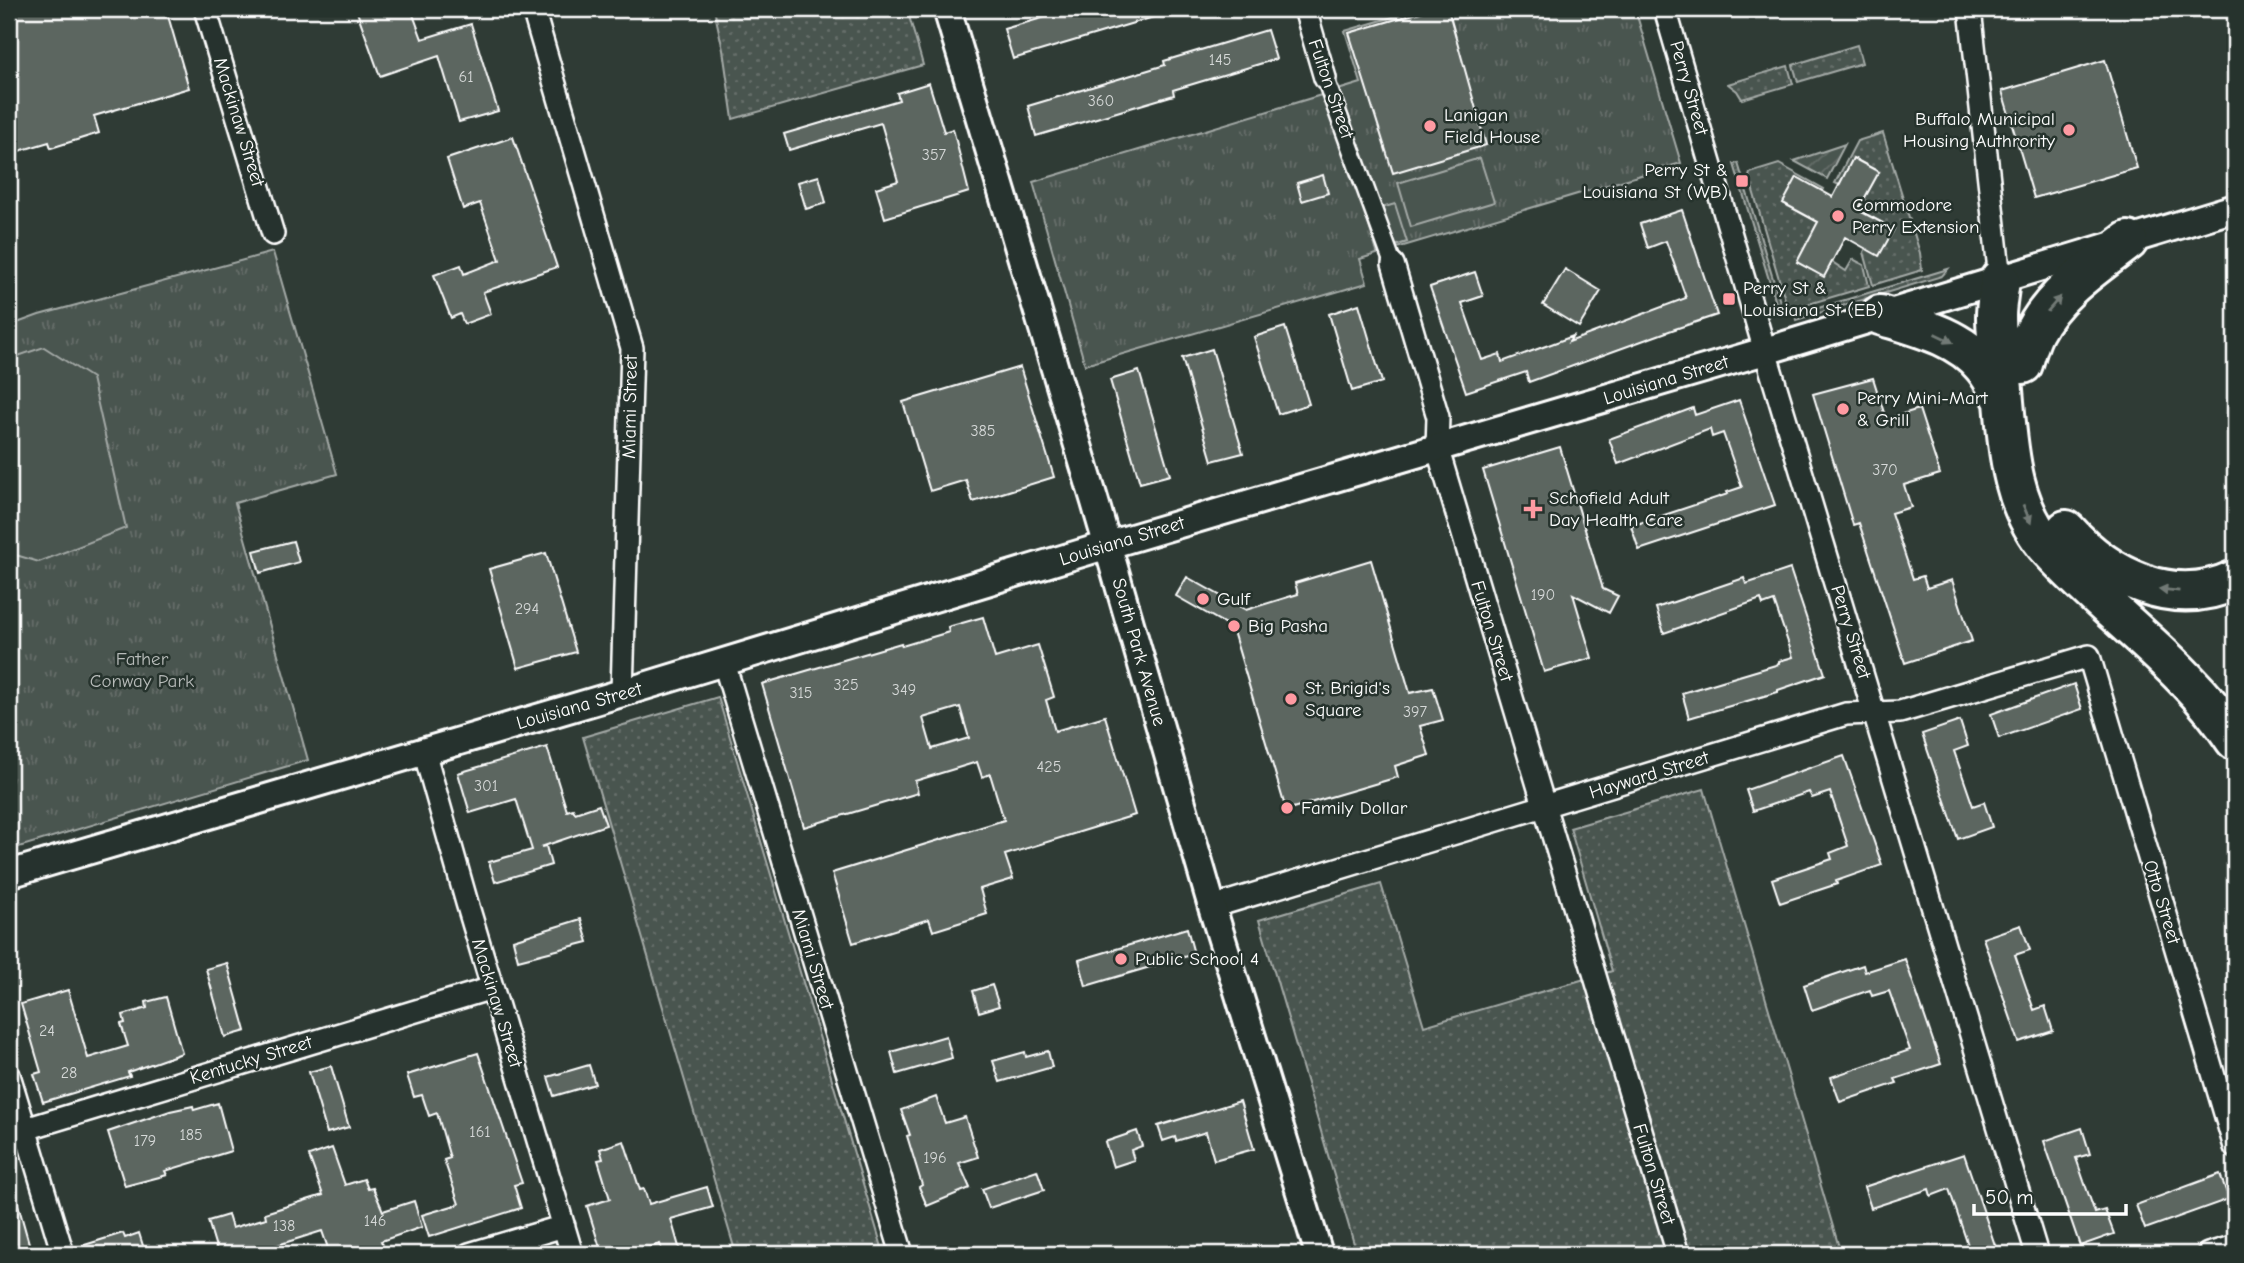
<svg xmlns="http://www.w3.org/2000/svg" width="2244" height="1263" viewBox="0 0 2244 1263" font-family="'Comic Neue',sans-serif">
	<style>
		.grass { fill: url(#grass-dots); stroke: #a4aaa7; stroke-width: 2 }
		.park { fill: url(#park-tufts); stroke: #a4aaa7; stroke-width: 2 }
		.garden { fill: url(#garden-furrows); stroke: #a4aaa7; stroke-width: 2 }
		.pitch { fill: #4a544f; stroke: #a4aaa7; stroke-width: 2 }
		.building { fill: #5b6661; stroke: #fff; stroke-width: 2; fill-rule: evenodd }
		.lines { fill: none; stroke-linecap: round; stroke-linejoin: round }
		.pedestrian-casing { stroke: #fff; stroke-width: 21 }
		.minor-casing { stroke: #fff; stroke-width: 26 }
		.tertiary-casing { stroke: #fff; stroke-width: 32 }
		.motorway-casing { stroke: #fff; stroke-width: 44 }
		.pedestrian { stroke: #26332d; stroke-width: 16 }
		.minor { stroke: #26332d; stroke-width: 21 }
		.tertiary { stroke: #26332d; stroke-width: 26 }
		.motorway { stroke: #26332d; stroke-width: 38 }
		.oneway { fill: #727a76 }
		.poi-dot { fill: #ff9aa2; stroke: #26332d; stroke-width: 2.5 }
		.labels { text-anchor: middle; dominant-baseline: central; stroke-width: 5; stroke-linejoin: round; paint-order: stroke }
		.number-label { font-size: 16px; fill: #d6d9d8 }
		.street-label { font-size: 19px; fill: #fff; stroke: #26332d }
		.poi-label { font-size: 19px; fill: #fff; stroke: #26332d; text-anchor: start }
		.park-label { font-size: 19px; fill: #b7bbb9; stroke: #26332d }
	</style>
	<defs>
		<pattern id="grass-dots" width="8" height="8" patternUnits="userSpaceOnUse" patternTransform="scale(1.75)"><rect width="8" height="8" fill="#4a544f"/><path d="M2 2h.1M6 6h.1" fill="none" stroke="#656e69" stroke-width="1.8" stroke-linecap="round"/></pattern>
		<pattern id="park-tufts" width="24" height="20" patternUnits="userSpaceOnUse" patternTransform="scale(1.75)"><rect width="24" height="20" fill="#4a544f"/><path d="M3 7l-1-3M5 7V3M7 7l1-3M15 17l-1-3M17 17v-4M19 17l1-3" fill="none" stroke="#656e69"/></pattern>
		<pattern id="garden-furrows" width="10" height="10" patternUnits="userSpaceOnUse" patternTransform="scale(1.75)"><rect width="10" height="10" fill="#4a544f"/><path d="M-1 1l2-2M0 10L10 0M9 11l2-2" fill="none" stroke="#656e69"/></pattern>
	</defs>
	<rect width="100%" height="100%" fill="#2f3b35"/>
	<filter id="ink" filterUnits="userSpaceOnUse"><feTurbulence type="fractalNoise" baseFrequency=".0143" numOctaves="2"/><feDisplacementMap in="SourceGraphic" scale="14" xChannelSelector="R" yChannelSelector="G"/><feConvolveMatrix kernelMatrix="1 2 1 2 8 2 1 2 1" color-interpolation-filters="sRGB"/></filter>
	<g filter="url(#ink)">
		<path class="grass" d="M714 9H907L923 65 733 119 723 50Z
			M1857 45 1862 63 1798 82 1793 65Z
			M1788 66 1793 84 1742 99 1737 91 1728 84Z
			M1883 133 1920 253 1922 270 1873 285 1864 252 1866 248 1879 255 1894 229 1858 210 1879 172 1853 158 1839 185 1835 183 1857 141Z
			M1738 163 1780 302 1776 303 1734 164Z
			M1779 164 1824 189 1823 191 1797 178 1783 203 1818 222 1797 262 1823 276 1832 262 1846 271 1853 259 1864 265 1869 286 1792 309 1787 306 1749 177 1750 173Z
			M1948 269 1942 276 1796 320 1795 315Z
			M718 697 884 1254H736L583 737Z
			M1704 789 1841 1254H1357L1259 920 1381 884 1424 1026 1612 971 1570 828Z"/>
		<path class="park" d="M1420 9H1635L1681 163 1360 259 1367 283 1085 365 1033 182 1361 83 1345 31Z
			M273 252 337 474 235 503 308 760 9 850V326L39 315Z"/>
		<path class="garden" d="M1845 144 1827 179 1794 161Z"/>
		<path class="pitch" d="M1480 158 1494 202 1411 227 1398 183Z
			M1395 204 1407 242 1377 252 1365 213Z
			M44 347 92 378 126 528 39 562 9 553V359Z"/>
		<path class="building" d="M9 9H166L189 88 94 116 99 133 51 148 49 142 9 154Z
			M356 9H411L422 39 471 24 498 111 459 122 439 56 380 76Z
			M1073 9H1166L1167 13 1013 59 1004 29Z
			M1431 9H1448L1486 145 1393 173 1349 33Z
			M1267 30 1276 59 1173 90 1174 95 1036 136 1028 106 1165 65 1164 61Z
			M2105 60 2137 168 2034 198 2002 91Z
			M929 83 944 132 953 129 969 192 885 218 876 188 898 181 881 123 789 150 784 134 899 100 897 93Z
			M513 137 557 267 483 292 491 314 464 324 460 314 451 318 434 275 461 265 464 274 500 260 480 203 463 209 447 159Z
			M1853 158 1879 172 1858 210 1894 229 1879 256 1845 237 1824 277 1797 262 1818 222 1783 203 1797 177 1833 197Z
			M1323 175 1328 193 1302 201 1297 183Z
			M819 176 826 203 806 209 798 182Z
			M1682 210 1717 315 1672 330 1529 382 1526 372 1466 392 1430 287 1475 272 1483 296 1462 303 1482 360 1500 354 1502 362 1573 336 1569 342 1686 298 1666 241 1648 248 1640 224Z
			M1565 269 1601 291 1579 327 1543 305Z
			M1359 304 1382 382 1352 391 1329 314Z
			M1285 327 1309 404 1278 414 1254 337Z
			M1212 349 1243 453 1212 461 1182 358Z
			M1020 367 1054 477 973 502 966 480 930 491 903 402Z
			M1139 371 1170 475 1140 483 1110 380Z
			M1873 378 1886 419 1919 409 1940 474 1904 485 1911 507 1891 513 1913 579 1923 576 1927 588 1952 580 1972 641 1905 663 1859 523 1853 525 1813 394Z
			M1739 400 1775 505 1639 550 1631 526 1728 494 1727 492 1742 487 1723 433 1712 437 1710 429 1618 464 1609 439 1693 408 1695 415Z
			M1560 447 1603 589 1618 596 1609 613 1573 594 1592 658 1544 672 1483 470Z
			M293 541 299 562 260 573 254 551Z
			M546 553 576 652 518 668 489 569Z
			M1371 560 1410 693 1433 688 1443 720 1420 726 1429 755 1395 766 1398 777 1286 810 1232 628 1176 596 1187 577 1246 610 1298 594 1295 583Z
			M1790 569 1825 674 1778 690V692L1689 718 1682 693 1779 664V661L1793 657 1774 601 1763 605 1761 599 1664 633 1656 608 1744 578 1746 584Z
			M983 617 995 658 1038 645 1054 697 1046 700 1055 731 1105 716 1135 815 1005 855 1013 879 980 889 987 914 933 931 929 919 853 943 832 873 1004 820 990 774 982 777 977 762 915 781 918 793 804 827 762 684 901 643 902 646 949 632 948 627ZM960 707 969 738 932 749 923 718Z
			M2074 684 2082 709 1999 738 1991 714Z
			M1960 721 1968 746 1954 751 1973 806 1984 802 1992 827 1958 839 1922 734Z
			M547 747 567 811 573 809 575 813 599 805 606 825 541 847 546 846 551 865 495 882 489 862 532 850 516 799 470 813 458 773Z
			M1844 756 1882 865 1836 881 1837 884 1780 903 1772 879 1832 859 1830 853 1848 846 1830 792 1812 798 1809 792 1753 811 1746 790Z
			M581 919 588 942 518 960 513 940Z
			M2021 925 2030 950 2015 955 2034 1010 2045 1006 2053 1031 2019 1042 1983 938Z
			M1187 928 1194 954 1086 986 1079 960Z
			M1905 959 1941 1064 1895 1079 1897 1083 1840 1102 1831 1077 1910 1050 1889 991 1872 996 1870 990 1812 1010 1804 985 1863 965 1865 972Z
			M227 963 246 1031 225 1037 206 969Z
			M992 985 999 1006 979 1012 973 991Z
			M68 990 88 1058 128 1046 121 1024 125 1023 123 1015 147 1008 146 1002 166 997 182 1053 128 1072 130 1076 43 1102 34 1074 41 1072 21 1004Z
			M946 1036 952 1058 897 1074 891 1052Z
			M1048 1051 1052 1067 1000 1082 993 1061 1025 1052 1026 1057Z
			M478 1053 522 1183 514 1185 521 1208 429 1237 422 1215 459 1204 444 1160 450 1158 437 1113 429 1116 422 1095 414 1097 407 1075Z
			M589 1065 595 1084 554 1096 548 1077Z
			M331 1066 349 1127 327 1133 309 1072Z
			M936 1097 945 1123 965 1117 978 1157 959 1163 970 1188 927 1206 919 1187 922 1185 907 1136 910 1135 901 1110Z
			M1240 1101 1254 1149 1214 1160 1206 1132 1176 1141 1175 1137 1163 1141 1158 1126Z
			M218 1103 231 1151 165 1171 167 1175 125 1186 108 1132 170 1111 193 1106 194 1110Z
			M2082 1128 2090 1154 2076 1158 2095 1213 2105 1210 2114 1234 2080 1246 2044 1141Z
			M1137 1131 1142 1146 1131 1150 1134 1160 1113 1167 1105 1142Z
			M624 1141 640 1190 644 1189 649 1204 707 1187 713 1207 671 1219 681 1254H663L660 1244 626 1254H602L587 1206 610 1199 598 1160 603 1159 600 1149Z
			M332 1148 345 1185 364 1179 368 1189 373 1188 383 1211 414 1201 422 1227 381 1241 383 1245 367 1250 369 1254H330L322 1231 265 1249 266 1254H218L208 1221 228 1215 232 1228 266 1218 265 1213 323 1195 309 1156Z
			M1964 1154 1998 1254H1971L1949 1189 1931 1196 1929 1189 1871 1208 1864 1187Z
			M1037 1170 1044 1190 989 1208 982 1189Z
			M2220 1174 2229 1199 2145 1229 2136 1205Z
			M9 1190H14L32 1254H9Z
			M123 1233 125 1238 139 1233 144 1249 130 1254H76L75 1248Z"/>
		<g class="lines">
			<defs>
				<path id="pedestrian" d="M1325 78 1393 264"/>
				<path id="minor" d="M205 9 273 234
					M533 9 632 348 622 693
					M1305 9 1325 78
					M1665 9 1765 351 2037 1254
					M1970 9 2000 279
					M1393 264 1438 417 1437 447 1678 1254
					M724 663 902 1254
					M424 751 467 903 572 1254
					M1212 907 1846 714 1900 712 2089 656 2235 1147
					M9 1075 63 1254
					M9 1134 492 988
					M469 1254 564 1226
					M2208 1254 2235 1246"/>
				<path id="tertiary" d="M947 9 1095 502 1212 907 1319 1254
					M9 874 622 693 1108 545 1765 351 2235 208"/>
				<path id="motorway" d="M2000 279C1999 291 1996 304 1996 316 1996 341 2001 366 2003 390 2008 446 2010 506 2050 550 2109 615 2187 666 2235 740
					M1880 315C1915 326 1959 336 1983 366 1991 375 1997 388 2003 399
					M2023 364C2026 353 2029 342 2034 332 2054 293 2094 267 2128 241
					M2066 530C2109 578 2173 609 2235 580"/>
			</defs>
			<use href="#pedestrian" class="pedestrian-casing"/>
			<use href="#minor" class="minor-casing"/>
			<use href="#tertiary" class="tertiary-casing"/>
			<use href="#motorway" class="motorway-casing"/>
			<use href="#pedestrian" class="pedestrian"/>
			<use href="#minor" class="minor"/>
			<use href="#tertiary" class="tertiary"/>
			<use href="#motorway" class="motorway"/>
		</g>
		<defs><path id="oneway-solid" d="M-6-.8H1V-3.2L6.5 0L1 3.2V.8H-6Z" transform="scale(1.75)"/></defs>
		<g class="oneway">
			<use href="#oneway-solid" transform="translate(2054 304) rotate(-49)"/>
			<use href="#oneway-solid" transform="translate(1944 338) rotate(26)"/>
			<use href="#oneway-solid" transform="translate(2027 514) rotate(67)"/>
			<use href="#oneway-solid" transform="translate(2169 590) rotate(-174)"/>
		</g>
	</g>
	<g class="poi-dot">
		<circle cx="1430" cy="126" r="7"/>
		<circle cx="2069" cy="130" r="7"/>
		<rect x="1735" y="174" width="14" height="14" rx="3.5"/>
		<circle cx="1838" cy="216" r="7"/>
		<rect x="1722" y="292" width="14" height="14" rx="3.5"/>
		<circle cx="1843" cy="409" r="7"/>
		<path d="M1529.5 498.5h7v7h7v7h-7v7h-7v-7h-7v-7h7z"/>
		<circle cx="1203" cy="599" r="7"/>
		<circle cx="1234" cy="626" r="7"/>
		<circle cx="1291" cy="699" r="7"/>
		<circle cx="1287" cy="808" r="7"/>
		<circle cx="1121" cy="959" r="7"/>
	</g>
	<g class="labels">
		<g class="number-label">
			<text x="1220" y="60">145</text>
			<text x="466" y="77">61</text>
			<text x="1101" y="101">360</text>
			<text x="934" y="155">357</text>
			<text x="983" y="431">385</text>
			<text x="1885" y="470">370</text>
			<text x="1543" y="595">190</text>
			<text x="527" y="609">294</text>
			<text x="846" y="685">325</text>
			<text x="904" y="690">349</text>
			<text x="801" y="693">315</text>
			<text x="1415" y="712">397</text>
			<text x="1049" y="767">425</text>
			<text x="486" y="786">301</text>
			<text x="47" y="1031">24</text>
			<text x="69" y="1073">28</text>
			<text x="480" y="1132">161</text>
			<text x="191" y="1135">185</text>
			<text x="145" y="1141">179</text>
			<text x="935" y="1158">196</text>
			<text x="375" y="1221">146</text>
			<text x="284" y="1226">138</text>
		</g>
		<g class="street-label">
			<text transform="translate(1689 88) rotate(74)">Perry Street</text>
			<text transform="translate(1331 89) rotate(71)">Fulton Street</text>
			<text transform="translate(239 122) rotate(73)">Mackinaw Street</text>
			<text transform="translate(1666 380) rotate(-17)">Louisiana Street</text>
			<text transform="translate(630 407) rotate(-89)">Miami Street</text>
			<text transform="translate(1122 541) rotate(-17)">Louisiana Street</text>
			<text transform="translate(1492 631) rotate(73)">Fulton Street</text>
			<text transform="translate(1851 632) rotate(73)">Perry Street</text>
			<text transform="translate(1139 652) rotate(74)">South Park Avenue</text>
			<text transform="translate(579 706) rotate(-16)">Louisiana Street</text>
			<text transform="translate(1649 775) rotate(-17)">Hayward Street</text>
			<text transform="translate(2162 902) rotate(73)">Otto Street</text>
			<text transform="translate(813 959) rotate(73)">Miami Street</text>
			<text transform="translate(497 1003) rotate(73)">Mackinaw Street</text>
			<text transform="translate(251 1060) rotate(-17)">Kentucky Street</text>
			<text transform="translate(1654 1174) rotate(73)">Fulton Street</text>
		</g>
		<g class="poi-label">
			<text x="1444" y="115">Lanigan<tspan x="1444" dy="22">Field House</tspan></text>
			<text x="2055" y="119" text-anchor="end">Buffalo Municipal<tspan x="2055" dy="22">Housing Authrority</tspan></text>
			<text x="1728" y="170" text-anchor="end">Perry St &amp;<tspan x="1728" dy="22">Louisiana St (WB)</tspan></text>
			<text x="1852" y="205">Commodore<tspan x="1852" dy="22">Perry Extension</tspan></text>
			<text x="1743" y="288">Perry St &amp;<tspan x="1743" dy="22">Louisiana St (EB)</tspan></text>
			<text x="1857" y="398">Perry Mini-Mart<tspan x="1857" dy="22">&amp; Grill</tspan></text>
			<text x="1549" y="498">Schofield Adult<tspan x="1549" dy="22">Day Health Care</tspan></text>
			<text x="1217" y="599">Gulf</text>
			<text x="1248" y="626">Big Pasha</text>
			<text x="1305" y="688">St. Brigid's<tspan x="1305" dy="22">Square</tspan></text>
			<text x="1301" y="808">Family Dollar</text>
			<text x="1135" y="959">Public School 4</text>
		</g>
		<g class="park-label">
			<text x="142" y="659">Father<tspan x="142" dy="22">Conway Park</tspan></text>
		</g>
	</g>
	<rect width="2244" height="1263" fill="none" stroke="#26332d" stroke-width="35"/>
	<rect x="18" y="18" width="2209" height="1228" fill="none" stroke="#fff" stroke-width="2.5" filter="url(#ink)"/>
	<path d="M1974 1204v10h152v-10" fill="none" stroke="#ffffff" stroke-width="3.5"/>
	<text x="1985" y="1204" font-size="21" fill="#ffffff" stroke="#26332d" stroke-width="5" paint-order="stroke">50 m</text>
</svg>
